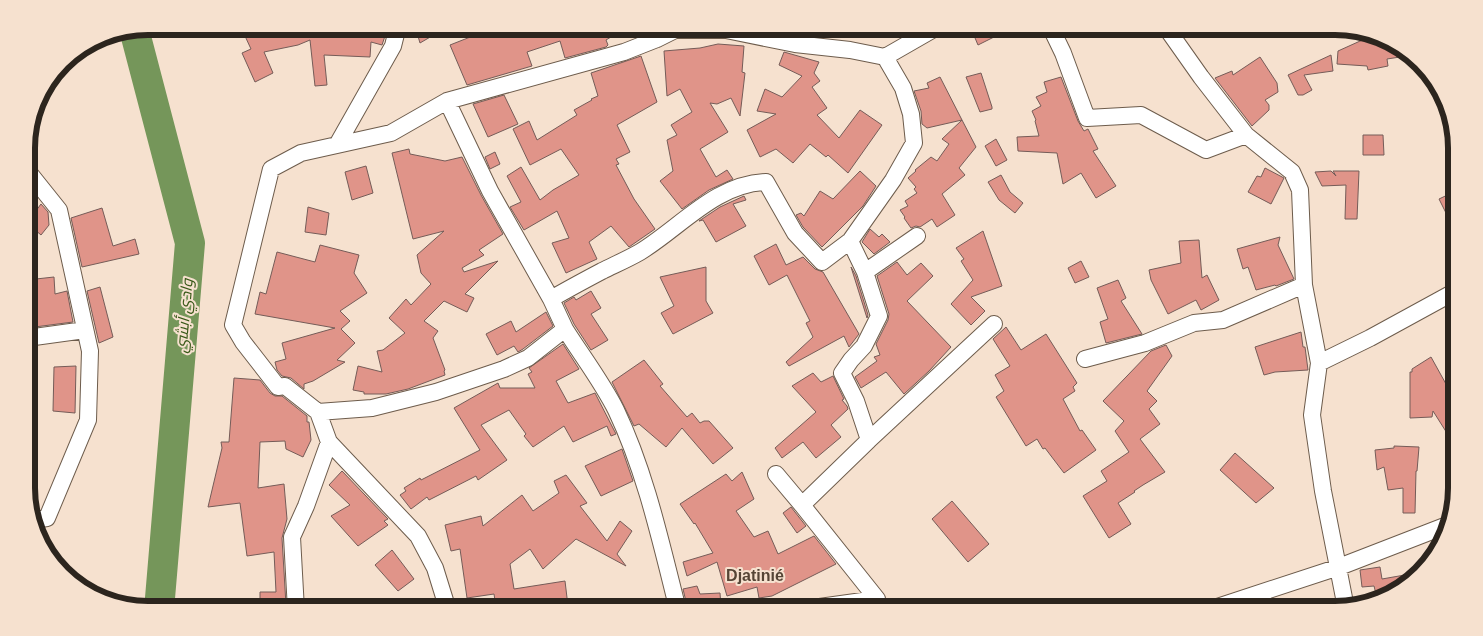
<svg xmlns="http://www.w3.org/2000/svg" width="1483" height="636" viewBox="0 0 1483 636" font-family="Arial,Cairo,sans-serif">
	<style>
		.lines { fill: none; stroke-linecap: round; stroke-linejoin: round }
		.river { stroke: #75965a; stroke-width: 30 }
		.building { fill: #e09489; stroke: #755c58 }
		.minor-casing { stroke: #6d5c4c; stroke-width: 18 }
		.minor { stroke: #fff; stroke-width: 16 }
		.labels { text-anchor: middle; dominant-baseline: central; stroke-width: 4; stroke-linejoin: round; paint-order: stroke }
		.water-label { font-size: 16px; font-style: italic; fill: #375817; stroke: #f6e1cf }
		.neighbourhood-label { font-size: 16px; font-weight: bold; fill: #564536; stroke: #f6e1cf }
		.rim { fill: none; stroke: #2c251e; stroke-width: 6 }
	</style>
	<rect width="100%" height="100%" fill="#f6e1cf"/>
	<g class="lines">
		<path class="river" d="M133 29 135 33 190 243 159 610"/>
	</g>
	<path class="building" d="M272 26H376L387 30 382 45 371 42 370 57 324 55 327 85 315 86 310 40 298 45 264 52 273 73 255 82 242 53 251 49 245 36Z
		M415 26H449L420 43Z
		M508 26H629L606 40 608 45 606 47 565 58 560 41 527 52 532 66 467 85 450 45 488 30 490 33Z
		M970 26H990L994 37 978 45Z
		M1369 37H1384L1398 48 1400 57 1387 59 1388 66 1368 70 1367 66 1337 64 1338 51Z
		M718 44 744 46 742 72 745 73 740 116 731 98 717 104 710 103 728 132 700 149 716 177 727 170 733 179 709 190 682 209 660 181 673 171 667 140 677 135 671 125 692 112 680 89 667 96 664 51 700 48Z
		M784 52 819 62 814 73 820 81 812 87 827 108 817 115 839 138 860 110 882 125 848 173 828 155 826 157 810 144 793 163 776 149 760 157 747 130 776 114 757 111 765 89 782 97 802 76 779 65Z
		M1331 55 1333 71 1304 75 1312 90 1303 95H1298L1288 75Z
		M641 56 657 102 617 125 630 152 616 159 619 164 616 165 634 199 655 229 629 247 611 226 589 242 597 259 566 273 552 243 569 238 557 211 524 230 510 207 521 202 507 176 521 167 540 200 553 190 579 175 561 149 530 165 513 129 529 121 537 140 577 115 574 110 592 100 591 99 598 96 591 73Z
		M1260 57 1277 83 1278 92 1265 100 1269 105V110L1252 126 1215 78 1232 71 1233 75Z
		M981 73 992 107V109L980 112 966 77Z
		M940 77 962 120 927 128 922 124 921 111 914 91 929 88 927 83Z
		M1061 77 1078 121 1084 131 1088 129 1098 149 1093 151 1116 186 1096 198 1081 173 1063 184 1057 153 1018 151 1017 137 1039 136 1035 121 1036 120 1032 111 1041 106 1036 97 1047 92 1044 82Z
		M504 95 518 124 488 137 473 104Z
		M962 120 976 147 959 168 965 175 942 194 955 215 937 227 932 219 920 227 916 226 911 228 904 218 905 217 900 210 908 206 905 201 917 193 914 189 916 187 908 178 916 171 915 170 931 157 937 161 949 144 942 139Z
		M1363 135H1383L1384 155H1363Z
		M996 139 1007 160 996 166 985 146Z
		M409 149 410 154 445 161 462 157 481 195 503 234 479 250 484 255 462 268 464 272 498 261 465 294 474 298 467 312 444 301 424 321 438 331 433 338 445 370 444 371 445 375 408 389 386 394H364V392L353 390 358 366 382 372 377 351 383 350 405 333 389 318 406 299 411 305 431 284 421 273 417 255 444 231 413 239 392 153Z
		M495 152 500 164 490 169 485 157Z
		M366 166 373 193 352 200 345 172Z
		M1265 168 1284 178 1271 204 1248 192 1257 176 1261 177Z
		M860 171 876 186 863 206 822 247 803 227 796 215 801 213 804 216 820 191 833 199Z
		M1331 171 1336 176 1333 171H1359L1357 219H1345L1346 185 1322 186 1315 172Z
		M1001 175 1010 192 1023 203 1015 213 999 200 988 182Z
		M1456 191V233L1439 199Z
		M744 196 746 200 733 204 746 226 716 242 703 220 699 221 720 207Z
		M41 204 48 212 49 225 41 235 27 223Z
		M308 207 329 213 326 235 305 232Z
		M102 208 113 246 135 239 139 254 82 267 71 218Z
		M870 229 879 237 882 234 890 242 874 254 862 242Z
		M983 231 1002 286 971 297 985 311 971 325 951 304 973 280 961 261 964 259 956 248Z
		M1280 237 1278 245 1294 279 1276 286 1275 285 1256 290 1248 267 1243 269 1237 249Z
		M1199 240 1202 278 1207 275 1219 300 1201 310 1196 300 1168 314 1151 280 1149 270 1181 263 1179 241Z
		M776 244 786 265 803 257 815 269 823 272 859 334 849 347 844 336 789 366 786 362 813 337 806 323 810 321 787 275 769 285 754 256Z
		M320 245 359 255 354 273 367 293 340 311 350 321 341 329 355 343 337 360 345 362 313 381 304 384V389L291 378 282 376 277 370 275 362 286 359 282 343 335 328 255 314 260 292 266 294 277 252 315 262Z
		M1081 261 1089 277 1075 283 1068 268Z
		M897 262 907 275 921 263 933 276 907 301 951 347 929 371 904 394 886 372 861 388 855 377 877 361 874 357 880 355 876 344 888 320 889 314 877 276Z
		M706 267V301L713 313 673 334 661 313 674 306 660 277Z
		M851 267 856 276 868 315 867 318Z
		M54 277 55 294 67 291 73 322 27 328V280Z
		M1118 280 1126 298 1121 301 1142 334 1106 343 1100 322 1108 319 1097 288Z
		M100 287 113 337 99 343 87 291Z
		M591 291 601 308 591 314 608 340 591 350 574 324 564 303 574 297 576 300Z
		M546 312 553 326 523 349 518 352 514 346 497 355 486 334 511 321 516 332Z
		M1006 327 1021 350 1046 334 1077 383 1073 387 1075 391 1063 399 1080 431 1082 430 1096 450 1064 473 1045 448 1043 449 1037 439 1026 446 996 397 1004 391 995 375 1010 366 993 339Z
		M1301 332 1303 347H1305L1308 370 1275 372 1264 375 1255 347Z
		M563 344 579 369 556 381 568 403 595 393 616 434 611 436 607 426 573 442 564 426 533 447 524 436 526 434 509 410 481 425 507 460 478 480 476 476 429 500 427 497 411 509 400 495 406 491 404 488 420 478 421 480 480 450 454 408 498 383 500 388H535L528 374 532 372 529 368Z
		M1166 345 1172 356 1147 391 1157 401 1149 409 1160 424 1140 439 1165 472 1143 485 1134 491 1135 492 1118 503 1131 524 1109 538 1083 496 1107 481 1101 471 1129 452 1115 431 1124 421 1103 401 1151 351Z
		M1431 357 1456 402 1457 449 1433 411 1432 417 1410 418V372H1412V369Z
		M644 360 663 384 660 386 687 417 692 413 700 423 704 421H709L733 448 713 464 682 428 666 447 639 424 634 426 612 382Z
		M76 366 75 413 53 411 54 367Z
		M813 373 821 382 833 376 844 399 842 400 847 406 848 409 831 425 841 437 816 458 803 442 782 458 775 448 816 412 792 386Z
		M234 378 260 380 270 393 275 396H282L307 416V422H309L311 440 303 457 286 449 285 441 260 442 258 488 284 484 287 519 282 538 286 605 260 607V592H276L274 552 247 556 240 503 208 507 222 448 221 442H229Z
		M1394 446 1419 447 1417 471H1416L1415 513H1403V488L1388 490 1384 467 1377 470 1375 450 1394 448Z
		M622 449 633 481 601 496 585 466Z
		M1235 453 1274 488 1256 503 1220 470Z
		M342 471 388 519 384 521 388 525 358 546 331 516 350 505 329 485Z
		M742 472 754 499 736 511 754 537 768 531 778 554 814 536 836 564 772 596 759 598 757 587 727 596 717 562 687 576 683 562 713 553 695 523 694 524 680 504 726 474 732 481Z
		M566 475 587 503 580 506 607 541 620 521 632 531 617 554 626 566 576 539 543 569 530 549 510 564 514 589 565 581 568 606 537 610 536 604 523 606V603L496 607 494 594 467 598 460 549 451 551 445 525 481 516 483 526 522 495 533 511 559 493 554 481Z
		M952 501 989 544 968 562 932 519Z
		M791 507 806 526 797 533 783 513Z
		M392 550 414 579 398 591 375 565Z
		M1380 567 1382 579 1416 573 1403 589 1377 598 1374 586 1362 587 1360 570Z
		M697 586 700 594 720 593 721 607 688 610 683 589Z"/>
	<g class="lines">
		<defs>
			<path id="minor" d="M649 26 657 39
				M1050 26 1063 53 1087 118 1141 115 1206 150 1246 135
				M1165 26 1201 77 1246 135 1292 172 1300 190 1304 285 1319 363
				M447 101 490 191 551 299C568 289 585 280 602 271 614 265 628 259 640 252 681 227 715 184 766 182L795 233 822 262 850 241 893 180 914 143 911 114 903 88 885 57
				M337 145 391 133 447 101 624 52 657 39 675 30H726L795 44 850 50 885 57 939 26
				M27 170 59 210 90 351 88 420 47 518 34 520
				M850 241 865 272 879 316 864 346 851 360 842 373 856 401 869 440
				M865 272 917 236
				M565 329C582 356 602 382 616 410 646 473 661 543 678 610
				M27 338 85 330
				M1085 359 1145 343 1194 323 1223 320 1304 285
				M318 412 372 408 436 392 504 369 528 358 565 329 551 299
				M329 442 418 536 435 568 448 610
				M776 474 802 505
				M1346 608 1323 491 1312 415 1319 363 1370 338 1456 291
				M296 610 292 537 306 506 329 442 318 412 285 386 278 387 243 342 233 325 271 169 301 153 337 145 393 46 398 26
				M798 610 877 599 802 505 869 440 994 324
				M1202 610 1214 608 1339 567 1450 524"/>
		</defs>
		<use href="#minor" class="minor-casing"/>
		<use href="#minor" class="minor"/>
	</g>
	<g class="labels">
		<g class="water-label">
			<text transform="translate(184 316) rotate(-85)">وادي أبشي</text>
		</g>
		<g class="neighbourhood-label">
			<text x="755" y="575">Djatinié</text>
		</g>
	</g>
	<path d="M0 0H1483V636H0ZM148 35H1335A113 113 0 0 1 1448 148V488A113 113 0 0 1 1335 601H148A113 113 0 0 1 35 488V148A113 113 0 0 1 148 35Z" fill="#f6e1cf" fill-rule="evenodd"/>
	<path class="rim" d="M148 35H1335A113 113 0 0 1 1448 148V488A113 113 0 0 1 1335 601H148A113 113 0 0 1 35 488V148A113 113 0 0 1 148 35Z"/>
</svg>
